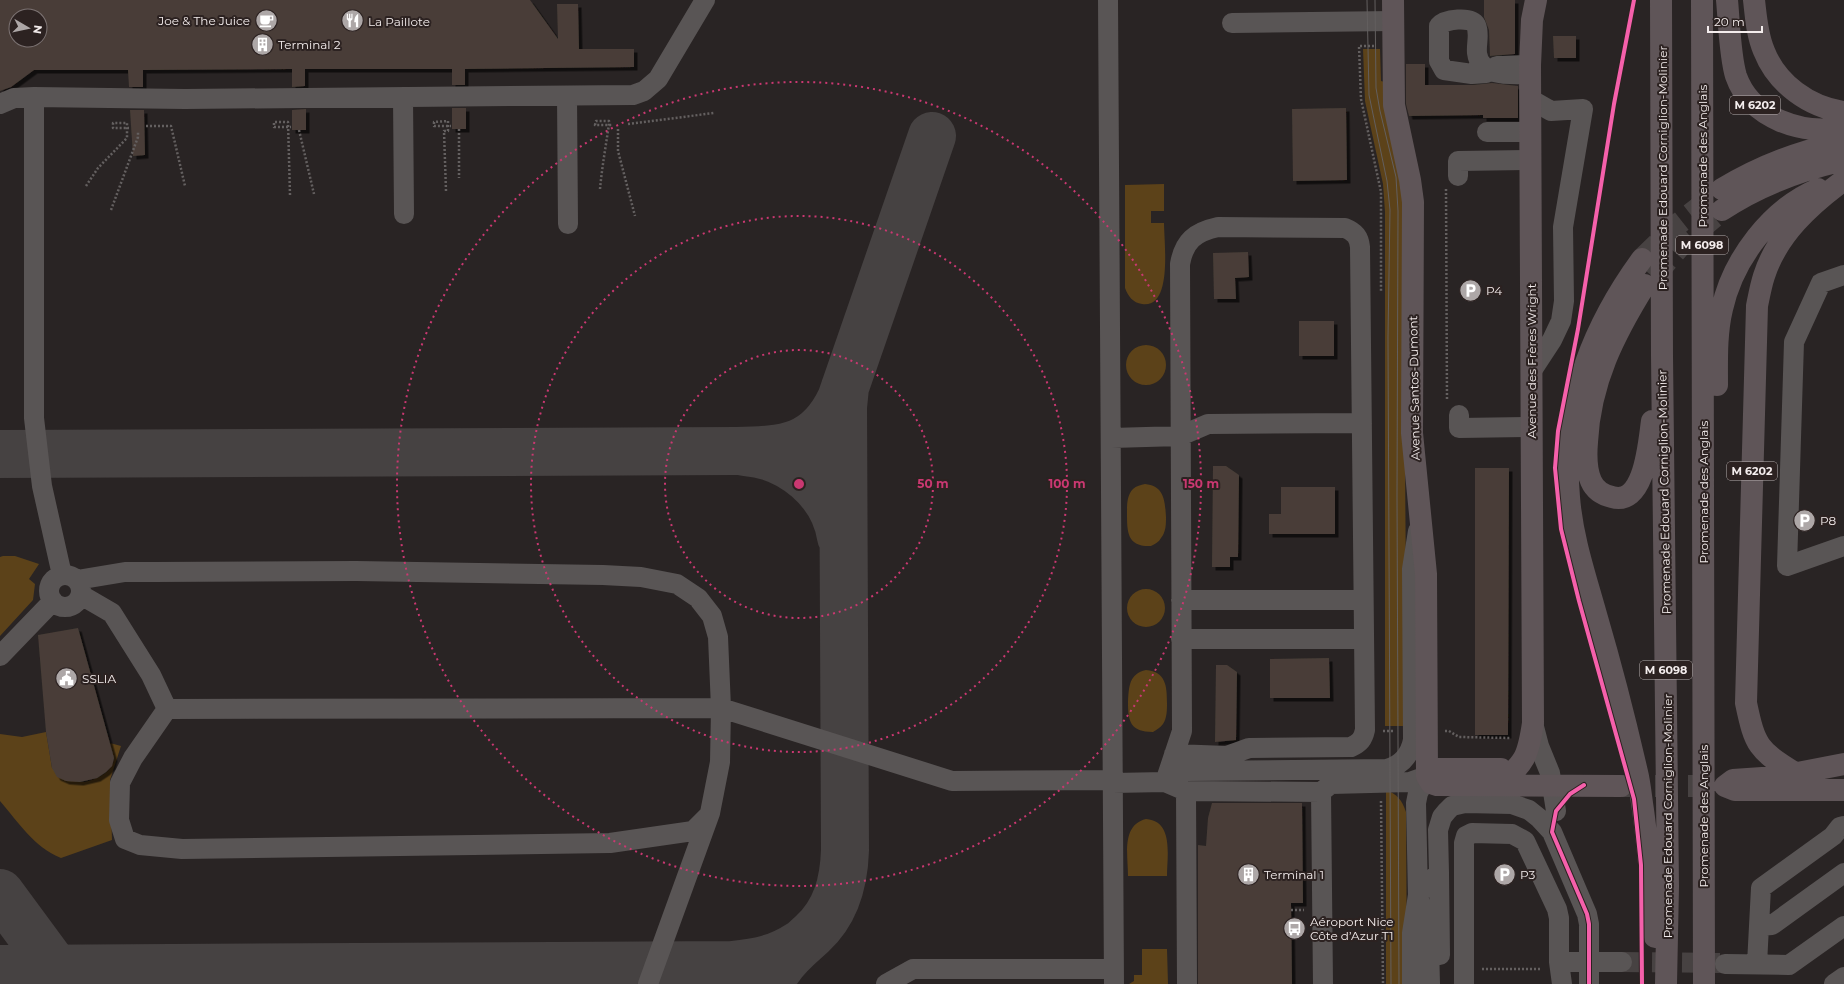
<svg xmlns="http://www.w3.org/2000/svg" width="1844" height="984" viewBox="0 0 1844 984" font-family="Montserrat,sans-serif">
	<style>
		.green { fill: #5c4219 }
		.lines { fill: none; stroke-linecap: round; stroke-linejoin: round }
		.taxiway { stroke: #464242; stroke-width: 48 }
		.building { fill: #483e37; fill-rule: evenodd; filter: url(#shadow) }
		.minor-tunnel { stroke: #474242; stroke-width: 20; stroke-dasharray: 20 10; stroke-linecap: butt }
		.major-tunnel { stroke: #474242; stroke-width: 22; stroke-dasharray: 22 11; stroke-linecap: butt }
		.path { stroke: #646060; stroke-width: 2.5; stroke-dasharray: 2 2; stroke-linecap: butt }
		.minor { stroke: #595555; stroke-width: 20 }
		.major { stroke: #5f5558; stroke-width: 22 }
		.tram { stroke: #635f5f; stroke-width: 1 }
		.cycleway-casing { stroke: #2c2221; stroke-width: 6 }
		.cycleway { stroke: #f560ab; stroke-width: 4 }
		.ring { fill: none; stroke: #ca3871; stroke-width: 2; stroke-dasharray: 2 4 }
		.labels { text-anchor: middle; dominant-baseline: central; stroke-width: 4; stroke-linejoin: round; paint-order: stroke }
		.shield { fill: #2c2221; stroke: #b8b0b0; stroke-width: 1 }
		.shield-label { font-size: 11px; font-weight: bold; fill: #f4eded }
		.poi-label { font-size: 12px; fill: #f4eded; stroke: #2c2221; text-anchor: start }
		.street-label { font-size: 12px; fill: #f4eded; stroke: #2c2221 }
		.centre { fill: #ca3871; stroke: #2c2221; stroke-width: 2 }
		.ring-label { font-size: 12px; text-anchor: middle; font-weight: bold; fill: #ca3871; stroke: #2c2221; stroke-width: 4; stroke-linejoin: round; paint-order: stroke }
	</style>
	<defs>
		<filter id="shadow"><feDropShadow dx="3.5" dy="3.5" stdDeviation="0" flood-color="#0009"/></filter>
	</defs>
	<rect width="100%" height="100%" fill="#292424"/>
	<path class="green" d="M1363 49H1380L1381 81 1385 82 1403 189 1407 726H1385V212L1383 184 1365 101Z
		M1164 184V211H1151V223H1164C1164 242 1173 309 1142 304 1133 303 1128 296 1125 288V185Z
		M1126 365a20 20 0 1 1 40 0a20 20 0 1 1-40 0Z
		M1145 484C1164 486 1165 500 1166 517 1166 524 1166 532 1161 538 1159 542 1155 544 1151 546 1127 547 1127 532 1127 513 1127 504 1127 495 1133 489 1136 486 1141 485 1145 484Z
		M3 556H15L39 564 29 579 35 584 33 600 0 636V557Z
		M1127 608a19 19 0 1 1 38 0a19 19 0 1 1-38 0Z
		M1146 670C1166 672 1167 686 1167 703 1167 710 1167 718 1163 724 1160 728 1156 730 1153 732 1130 732 1128 721 1128 702 1129 686 1129 674 1146 670Z
		M46 732 52 768C60 772 72 781 81 782 93 782 114 772 114 758 113 753 111 747 110 743L121 746 110 780 112 840 61 858C34 847 18 822 0 801V734L22 737Z
		M1386 790C1397 794 1402 800 1406 812L1407 984H1386Z
		M1146 819C1174 821 1167 856 1167 876H1128C1128 856 1121 825 1146 819Z
		M1142 949H1167L1168 984H1129L1134 981V975H1142Z"/>
	<g class="lines">
		<path class="taxiway" d="M745 452C791 455 834 491 841 537
			M0 454 736 451C785 450 818 448 841 399L932 136
			M0 893 67 984
			M779 968C788 954 800 945 812 934 836 912 844 883 845 850L843 407 845 387
			M1 969 732 965C759 962 777 959 800 944"/>
	</g>
	<path class="building" d="M0 0H530L558 39 557 4H578L579 49H634V67L465 69V85H452V69H305V86L292 87V69L143 70V87H129L128 70H34L11 87 0 91ZM16 16H40V40H16Z
		M1484 0H1515V54L1490 56 1489 30 1484 17Z
		M1553 36H1576V58H1554Z
		M1406 64H1425V85H1473L1492 83 1518 86V118H1483V115L1409 116 1406 104Z
		M452 108H466V129H452Z
		M1346 108 1347 180 1293 181 1292 109Z
		M306 109V130H292V110Z
		M130 110H144L145 155 133 156Z
		M1248 252 1249 277 1235 278 1236 299H1214L1213 253Z
		M1299 321H1334V356H1299Z
		M1213 466H1226L1239 475 1238 557H1230V567H1212Z
		M1475 468H1509L1508 735H1475Z
		M1281 487H1335V534H1269V514H1281Z
		M78 628 114 758 112 766 106 772 97 778 80 782 66 781 57 777 52 768 46 732 38 635Z
		M1329 658 1330 698H1270V659Z
		M1216 665H1227L1237 672 1236 740 1215 742Z
		M1212 803H1302L1303 903H1291L1292 984H1198V845L1206 846 1208 818Z"/>
	<g class="lines">
		<path class="minor-tunnel" d="M1622 962 1720 963"/>
		<path class="major-tunnel" d="M1642 259 1678 224 1715 195
			M1653 277 1681 245 1714 217
			M1622 786H1721"/>
		<path class="path" d="M1374 46H1359L1361 99 1381 192V292
			M628 124 714 113
			M146 126H171L185 186
			M459 129V178
			M618 129V151L635 216
			M299 130 314 194
			M86 186 98 168 127 138V123H113V128H129
			M600 189C602 167 606 145 609 124V121H596L595 125H612
			M1446 189 1447 400
			M446 191 444 131H448V121L434 122V126H451
			M290 195 288 122H274V127H291
			M111 210 138 137V131
			M1383 731H1394
			M1445 731H1449L1459 737 1510 738
			M1381 801 1383 984
			M1291 910H1304
			M1482 969H1541"/>
		<path class="minor" d="M1108 0 1114 984
			M1232 23 1393 21
			M1530 65 1497 66 1486 73 1472 74 1444 70 1439 61V26C1445 19 1471 16 1476 25 1480 34 1476 44 1477 53 1480 78 1513 74 1530 74
			M567 96 568 224
			M34 97V418L42 486 62 575
			M403 97 404 214
			M1530 99 1551 111 1583 109 1563 227 1564 301 1561 321 1552 340 1531 372
			M0 104 14 98 34 97 185 99 633 95 644 91 658 79 705 0
			M1487 132H1530
			M1458 176V161L1530 160
			M1844 275 1821 283 1794 342 1787 566 1844 546
			M1459 415V428L1532 427
			M1112 438 1180 436 1208 424 1362 423
			M49 591a16 16 0 1 1 32 0a16 16 0 1 1-32 0Z
			M77 580 125 572H153L356 571 603 575 641 577 677 584 698 598 712 616 718 637 721 708 720 762 710 813 648 984
			M81 595 112 613 151 675 167 709 721 708 952 781 1113 780
			M1181 600H1363
			M1181 639H1364
			M0 656 53 601
			M167 709 133 758 120 783 119 820 125 839 140 845 182 849 610 843 693 831 709 815
			M1533 723 1539 746 1550 773 1556 811
			M1165 782 1182 731 1180 264C1184 241 1195 232 1218 227L1345 228C1355 232 1359 237 1360 247L1365 730C1363 739 1360 743 1351 747L1249 748 1227 756 1174 754
			M1165 782 1186 771 1387 769C1402 765 1410 755 1413 740L1412 569 1418 531
			M1113 783 1165 782 1186 791 1321 792 1331 784 1410 782 1427 776
			M1186 791 1187 984
			M1321 792 1323 984
			M1439 873 1440 955
			M1759 926 1772 925 1844 873
			M1559 962H1622
			M1725 964 1789 965 1844 926
			M1757 964 1761 888 1833 836 1840 827 1844 826
			M886 984 913 969H1114
			M1412 984V933L1418 895 1416 803 1418 793 1427 776
			M1430 984 1429 945 1418 895 1428 883 1439 873 1438 830 1442 817 1447 811 1452 806 1465 803 1512 804 1529 810 1539 818 1552 832 1587 914 1589 924V984
			M1464 984V843L1466 836 1472 833 1512 834 1525 841 1557 909 1559 918V962L1562 984
			M1834 984 1844 977"/>
		<path class="major" d="M1393 0 1394 105 1410 180 1413 202 1412 433 1426 574 1427 776
			M1661 0 1662 356 1668 886 1666 984
			M1702 0 1704 984
			M1727 0C1729 21 1730 57 1736 76 1751 119 1804 136 1844 127
			M1754 0C1756 17 1757 35 1764 51 1777 84 1809 107 1844 112
			M1722 189C1764 164 1797 153 1844 141
			M1722 210C1759 185 1801 170 1844 160
			M1642 259C1590 330 1561 409 1569 497 1572 538 1586 578 1597 618 1612 669 1625 720 1637 772 1640 784 1641 798 1643 810 1649 853 1652 895 1655 937
			M1645 285C1614 335 1590 382 1587 442 1586 454 1586 470 1591 481 1595 490 1603 495 1612 497 1645 507 1649 441 1652 421
			M1717 385C1717 360 1716 334 1722 309 1733 259 1771 209 1818 189
			M1844 764 1777 777 1733 780 1725 786 1735 790H1844
			M1795 773C1758 750 1755 746 1746 703L1757 306C1759 296 1761 285 1764 276 1777 235 1810 205 1844 180
			M1427 776 1431 783 1437 785 1621 786
			M1427 776 1429 773 1438 769H1501
			M1500 784C1525 762 1528 757 1533 723L1530 65 1532 20 1536 0"/>
		<path class="tram" d="M1367 0 1369 95 1387 181 1390 210 1388 337 1391 984
			M1375 0 1376 88 1380 111 1396 177 1398 211 1397 495 1399 984"/>
		<defs>
			<path id="cycleway" d="M1634 0 1614 104 1578 329 1558 431 1555 468 1561 529 1579 601 1634 799 1641 865 1642 984
				M1584 785 1570 794 1556 811 1552 832 1587 914 1589 924V984"/>
		</defs>
		<use href="#cycleway" class="cycleway-casing"/>
		<use href="#cycleway" class="cycleway"/>
	</g>
	<g class="ring">
		<circle cx="799" cy="484" r="134"/>
		<circle cx="799" cy="484" r="268"/>
		<circle cx="799" cy="484" r="402"/>
	</g>
	<defs>
		<symbol id="cafe-disc" viewBox="-11 -11 22 22"><circle r="9.5" fill="#ada7a7" stroke="#2c2221"/><path d="M-5.5-4.5H6V0H3Q3 3.5 0 3.5H-2.5Q-5.5 3.5-5.5 0ZM3-3.2v2h1.7v-2ZM-6 4.5H4V6H-6Z" fill="#fff"/></symbol>
		<symbol id="restaurant-disc" viewBox="-11 -11 22 22"><circle r="9.5" fill="#ada7a7" stroke="#2c2221"/><path d="M-5-6h1v4h1v-4h1v4h1v-4h1v5L-1.5 .5V6h-2V.5L-5-1ZM5-6V6H3V1.5H1.5Q1.5-4 5-6Z" fill="#fff"/></symbol>
		<symbol id="building-disc" viewBox="-11 -11 22 22"><circle r="9.5" fill="#ada7a7" stroke="#2c2221"/><path d="M-4-6H4V6H1V3H-1V6H-4ZM-2.5-4.3h1.7v1.8h-1.7ZM.8-4.3h1.7v1.8H.8ZM-2.5-1h1.7V.8h-1.7ZM.8-1h1.7V.8H.8Z" fill="#fff"/></symbol>
		<symbol id="parking-disc" viewBox="-11 -11 22 22"><circle r="9.5" fill="#ada7a7" stroke="#2c2221"/><path d="M-3.5-5.5H1a3.5 3.5 0 0 1 0 7H-1V5.5H-3.5ZM-1-3.4V-.6H.8a1.4 1.4 0 0 0 0-2.8Z" fill="#fff"/></symbol>
		<symbol id="civic-disc" viewBox="-11 -11 22 22"><circle r="9.5" fill="#ada7a7" stroke="#2c2221"/><path d="M-.6-6.5H3V-4.5H.6V-3L4-1V1h2V6H-6V1h2V-1L-.6-3ZM-1.2 2.5V6h2.4V2.5Z" fill="#fff"/></symbol>
		<symbol id="bus-disc" viewBox="-11 -11 22 22"><circle r="9.5" fill="#ada7a7" stroke="#2c2221"/><path d="M-5-6H5V4H4V6H2V4H-2V6H-4V4H-5ZM-3.5-4V0h7V-4ZM-3.5 1.2v1.5H-2V1.2ZM2 1.2v1.5H3.5V1.2Z" fill="#fff"/></symbol>
	</defs>
	<g fill-rule="evenodd">
		<use href="#cafe-disc" x="254" y="8" width="25" height="25"/>
		<use href="#restaurant-disc" x="340" y="8" width="25" height="25"/>
		<use href="#building-disc" x="250" y="32" width="25" height="25"/>
		<use href="#parking-disc" x="1458" y="278" width="25" height="25"/>
		<use href="#parking-disc" x="1792" y="508" width="25" height="25"/>
		<use href="#civic-disc" x="54" y="666" width="25" height="25"/>
		<use href="#building-disc" x="1236" y="862" width="25" height="25"/>
		<use href="#parking-disc" x="1492" y="862" width="25" height="25"/>
		<use href="#bus-disc" x="1282" y="916" width="25" height="25"/>
	</g>
	<g class="labels">
		<g class="shield">
			<rect x="1730" y="96" width="50" height="18" rx="3"/>
			<rect x="1676" y="236" width="52" height="18" rx="3"/>
			<rect x="1727" y="462" width="50" height="18" rx="3"/>
			<rect x="1640" y="661" width="52" height="18" rx="3"/>
		</g>
		<g class="shield-label">
			<text x="1755" y="105">M 6202</text>
			<text x="1702" y="245">M 6098</text>
			<text x="1752" y="471">M 6202</text>
			<text x="1666" y="670">M 6098</text>
		</g>
		<g class="poi-label">
			<text x="250" y="20" text-anchor="end">Joe &amp; The Juice</text>
			<text x="368" y="21">La Paillote</text>
			<text x="278" y="44">Terminal 2</text>
			<text x="1486" y="290">P4</text>
			<text x="1820" y="520">P8</text>
			<text x="82" y="678">SSLIA</text>
			<text x="1264" y="874">Terminal 1</text>
			<text x="1520" y="874">P3</text>
			<text x="1310" y="921">Aéroport Nice<tspan x="1310" dy="14">Côte d’Azur T1</tspan></text>
		</g>
		<g class="street-label">
			<text transform="translate(1702 156) rotate(-90)">Promenade des Anglais</text>
			<text transform="translate(1662 168) rotate(-90)">Promenade Edouard Corniglion-Molinier</text>
			<text transform="translate(1531 361) rotate(-90)">Avenue des Frères Wright</text>
			<text transform="translate(1414 388) rotate(-91)">Avenue Santos-Dumont</text>
			<text transform="translate(1664 492) rotate(-91)">Promenade Edouard Corniglion-Molinier</text>
			<text transform="translate(1703 492) rotate(-90)">Promenade des Anglais</text>
			<text transform="translate(1667 816) rotate(-90)">Promenade Edouard Corniglion-Molinier</text>
			<text transform="translate(1703 816) rotate(-90)">Promenade des Anglais</text>
		</g>
	</g>
	<circle cx="799" cy="484" r="6" class="centre"/>
	<g class="ring-label">
		<text x="933" y="488">50 m</text>
		<text x="1067" y="488">100 m</text>
		<text x="1201" y="488">150 m</text>
	</g>
	<g transform="translate(28 28) rotate(99)"><circle r="19" fill="#2c2221" stroke="#7c7373"/>
	<path d="M0-3L7 15L0 10L-7 15Z" fill="#ada7a7"/>
	<text y="-6" font-size="11" font-weight="bold" text-anchor="middle" fill="#f4eded">N</text>
	</g>
	<path d="M1708 26v6h54v-6" fill="none" stroke="#f4eded" stroke-width="2"/>
	<text x="1714" y="26" font-size="12" fill="#f4eded" stroke="#2c2221" stroke-width="3" paint-order="stroke">20 m</text>
</svg>
